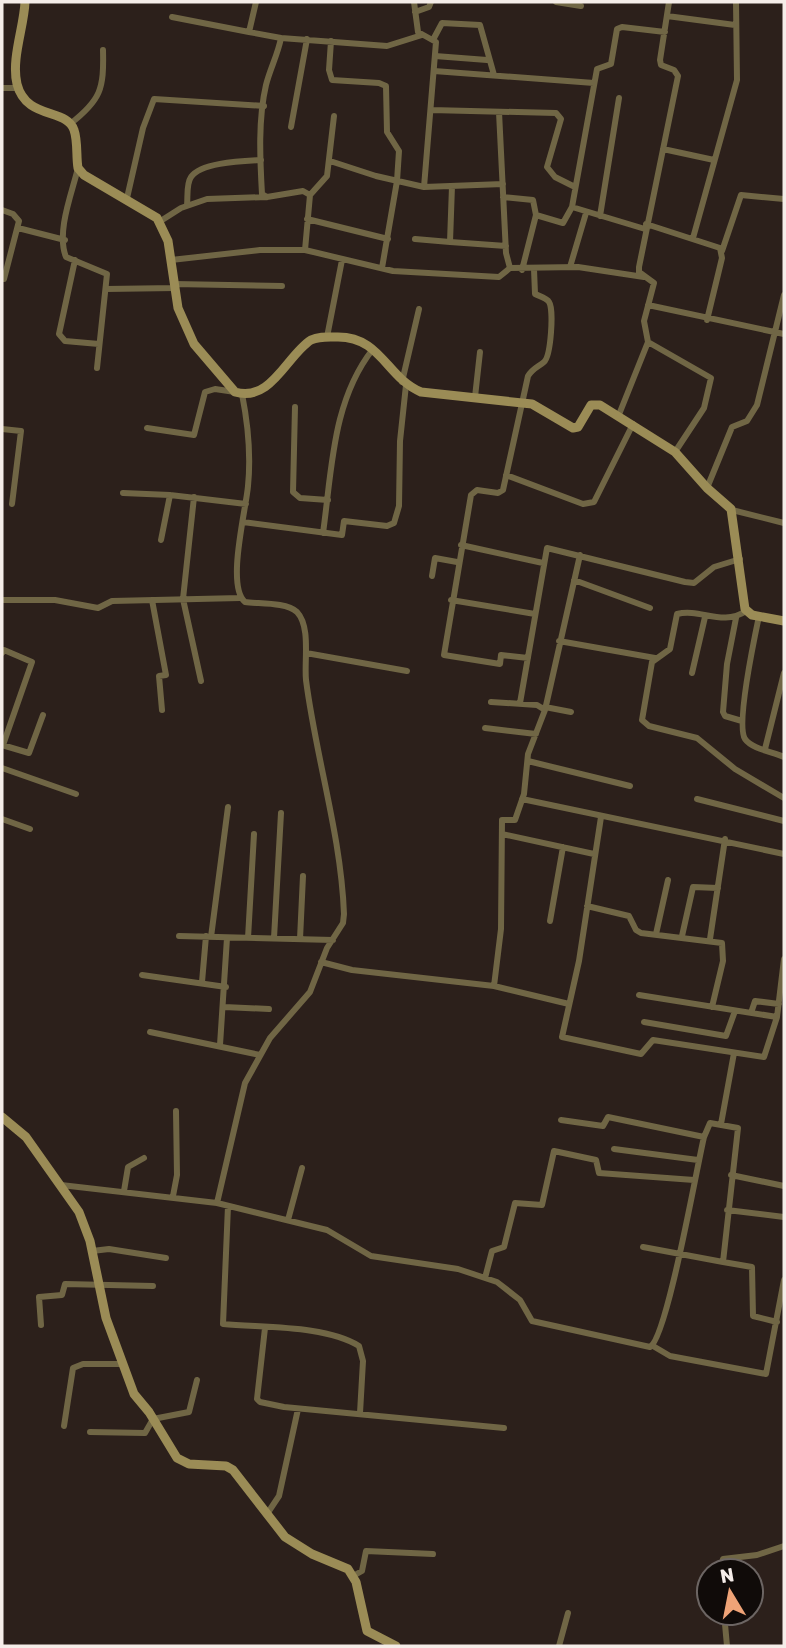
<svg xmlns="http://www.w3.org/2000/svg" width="786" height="1648" viewBox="0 0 786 1648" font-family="Rubik,sans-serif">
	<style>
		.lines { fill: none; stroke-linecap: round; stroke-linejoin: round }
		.street { stroke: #706645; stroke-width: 6 }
		.secondary { stroke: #9b8c56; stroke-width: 9 }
	</style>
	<rect width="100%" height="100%" fill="#2c201b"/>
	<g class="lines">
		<path class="street" d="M256 2 249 32 281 38C278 54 270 69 266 85 258 119 260 159 262 194L267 197
			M414 2 418 32 436 42 424 187
			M556 2 581 6
			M415 12 429 7 431 2
			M667 16 735 25
			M172 17 249 32
			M281 38 387 46 422 35
			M434 38 442 23 480 25 494 75
			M331 41 329 70 332 80 379 83 386 86 387 132 399 151 397 181 382 268
			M435 56 487 60
			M434 71 594 83
			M2 88H18
			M431 110 556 113 561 119 547 167 555 177 575 187
			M499 112 506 253 510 268 578 267 644 277
			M70 124C101 100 104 89 103 50
			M291 127 307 39
			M663 149 714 160
			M330 161 376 176 424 187 503 184
			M78 168C72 193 56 232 66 257L107 274 97 368
			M452 186 450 242 506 246
			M310 195 327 176 334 116
			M503 197 533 200 536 215 563 223 572 207 645 229
			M127 198 143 128 154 99 264 106
			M187 205C188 197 186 184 191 177 201 162 245 161 261 160
			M572 207 597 69 611 64 617 29 622 27 665 32
			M2 210 13 214 19 221 4 279
			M600 216 619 98
			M307 219 388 239
			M159 222 181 208 207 199 267 197 303 191 310 195 305 250
			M646 224 720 248 722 258 707 320
			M18 228 65 240
			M693 238 737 80 736 2
			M415 239 450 242
			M722 251 741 195 784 199
			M75 260 59 334 65 341 99 344
			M171 260 260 250H305L393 271 499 277 510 268
			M570 267 586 213
			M522 270 536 215
			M174 284 282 286
			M106 289 175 288
			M648 305 784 334
			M327 337 342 260
			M648 342 711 378 704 408 675 452
			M402 382 419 309
			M475 397 480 352
			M295 407 293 492 300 498 328 500
			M618 417 648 342 644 321 654 283 639 272V267L678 76 674 70 661 65 660 60 669 2
			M147 428 194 435 205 392 215 389 235 392
			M2 429 21 431 12 504
			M506 475 583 504 594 502 633 424
			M707 488 732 427 747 421 757 405 784 295
			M123 493 170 495 246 504
			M194 497 183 599 201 681
			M732 510 784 523
			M243 522 342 535 344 521 387 526 394 523 399 506 400 441 406 385
			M323 533C332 470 332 401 373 349
			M161 540 170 495
			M461 545 543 563
			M432 576 435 558 457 562
			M574 580 650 608
			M2 600H55L98 608 112 601 240 598
			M152 600 166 675 159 676 162 710
			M451 600 535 614
			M746 611C722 627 701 608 677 614L670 649 652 662 642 720 649 726 697 738 735 769 784 798
			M759 616C755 635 736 725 745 739 752 749 773 752 784 757
			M736 618 727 664 723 712 725 716 742 721
			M559 641 655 658
			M2 653 4 650 32 662 3 745
			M306 653 407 671
			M528 658 501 655 500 664 444 655 471 495 477 490 498 493 503 490 528 376C533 368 538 367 544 362 551 356 554 309 549 302 547 298 539 296 535 294L534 269
			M692 673 705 617
			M491 702 537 705 545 710 528 754 524 794 515 820H502L501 929 494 986
			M520 703 547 548 685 582 694 583 714 567 740 559
			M545 707 571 712
			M545 710 580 555
			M485 728 536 734
			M2 745 29 753 43 715
			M765 749 784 673
			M528 761 630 786
			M2 768 76 794
			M522 799 784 854
			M697 799 784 821
			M601 817 579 961 562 1037 641 1054 653 1040 764 1057 777 1017 784 959
			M2 819 30 829
			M502 834 594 854
			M587 906 629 916 636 930 641 933 722 943 723 961 712 1007
			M550 921 563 847
			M656 934 668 880
			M179 936 333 940
			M682 936 693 887 718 888
			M211 937 228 807
			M248 938 254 834
			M274 938 281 813
			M300 939 303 876
			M710 939 725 839
			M321 962 352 970 494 986 569 1004
			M142 975 226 987
			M202 982 206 936
			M639 995 777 1017
			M224 1007 269 1009
			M751 1013 755 1001 779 1004
			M644 1022 726 1036 735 1011
			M150 1032 260 1055
			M220 1045 227 938
			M561 1120 603 1126 608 1117 704 1137 710 1123 738 1128 723 1262 643 1247
			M721 1124 734 1053
			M614 1149 698 1160
			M731 1175 784 1186
			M61 1185 217 1203 327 1230 371 1256 458 1269 497 1282 520 1300 532 1321 650 1347C667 1338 697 1166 704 1137
			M124 1191 128 1167 144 1158
			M173 1196 177 1175 176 1111
			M217 1203 245 1083 270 1038 310 992 327 948 343 923 344 914C341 835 316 758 306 680 304 661 311 627 297 612 286 602 259 604 245 602 226 586 246 510 248 486 251 456 248 424 242 394
			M228 1206 223 1324C263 1328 325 1325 359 1346L363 1361 360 1413
			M727 1210 784 1217
			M288 1220 302 1168
			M92 1251 109 1249 166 1258
			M723 1262 752 1267 753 1316 777 1322
			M485 1278 492 1251 504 1247 515 1203 542 1205 554 1151 596 1160 599 1173 694 1180
			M41 1325 39 1297 62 1295 65 1284 153 1286
			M265 1328 257 1399 260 1402 284 1407 504 1428
			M653 1346 670 1356 766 1374 784 1280
			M64 1426 73 1368 83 1364H121
			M90 1432 145 1433 153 1419 189 1412 197 1380
			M267 1514 279 1496 298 1409
			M720 1571 723 1559 757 1555 784 1546
			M353 1576 362 1571 366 1551 433 1554
			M724 1613 727 1646
			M559 1646 568 1613"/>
		<path class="secondary" d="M25 2C24 27 11 59 17 84 26 120 67 108 74 130 78 141 76 157 78 168L84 175 157 218 168 241 178 308 194 344 235 392C271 403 287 355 311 340 319 336 328 337 338 337 381 337 386 377 421 392L532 404 573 428 578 427 591 405H600L675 452 707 488 731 509 745 609 752 615 784 621
			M2 1117 26 1137 79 1212 90 1241 106 1318 134 1394 149 1412 177 1458 189 1464 226 1466 233 1470 285 1537 312 1554 348 1569 356 1582 367 1631 396 1646"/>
	</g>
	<rect width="786" height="1648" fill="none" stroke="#f5ede9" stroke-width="7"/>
	<g transform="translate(730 1592) rotate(350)"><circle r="33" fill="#100b09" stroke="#6c6563" stroke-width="2"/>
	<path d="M0-5L12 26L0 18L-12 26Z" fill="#efa377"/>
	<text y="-10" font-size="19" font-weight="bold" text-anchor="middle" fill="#f5ede9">N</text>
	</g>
</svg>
